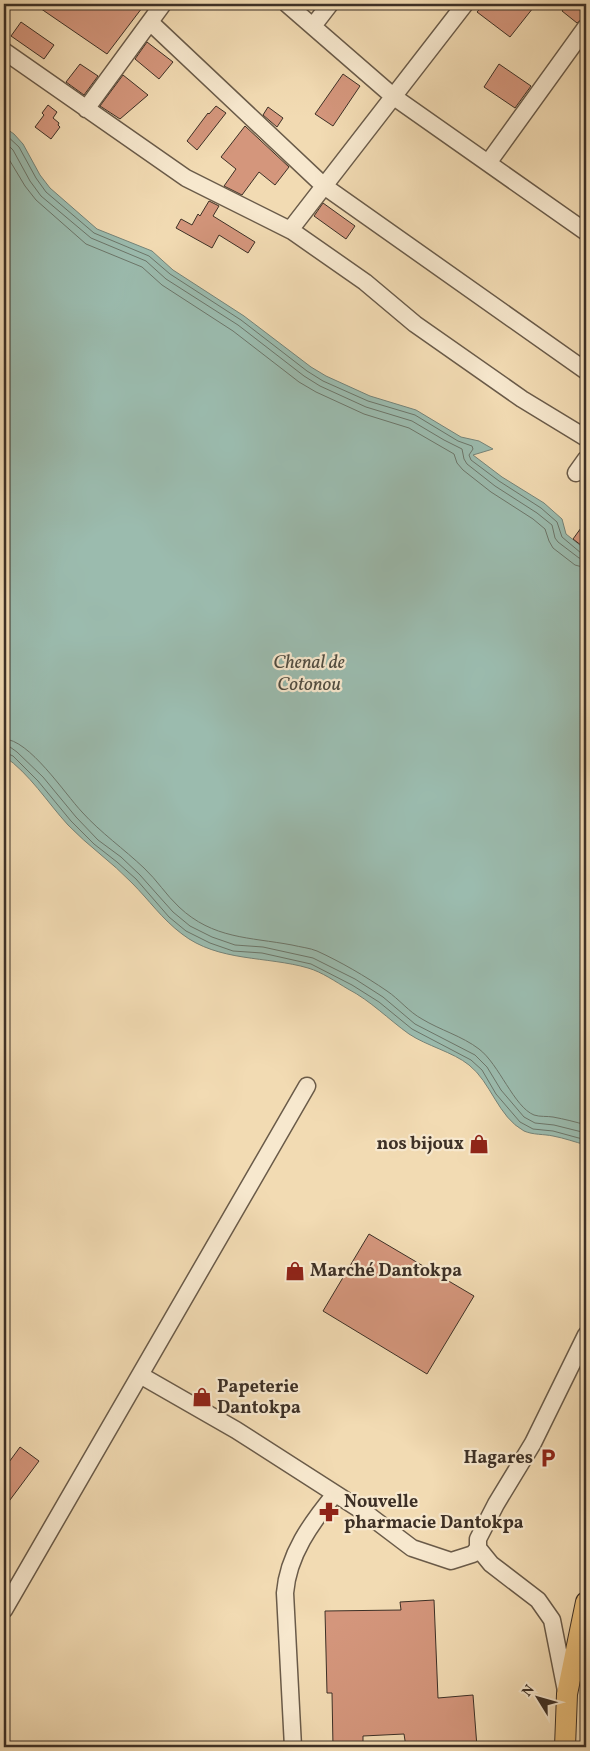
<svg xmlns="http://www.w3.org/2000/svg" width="590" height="1751" viewBox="0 0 590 1751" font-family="Vollkorn,serif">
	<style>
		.water { fill: #9bbbae; stroke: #758378 }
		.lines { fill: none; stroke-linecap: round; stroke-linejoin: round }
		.shore { stroke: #6c766a; stroke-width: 1 }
		.building { fill: #d4967c; stroke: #3d3026 }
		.minor-casing { stroke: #6a5b49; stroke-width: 19 }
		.major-casing { stroke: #3d3026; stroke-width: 22 }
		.minor { stroke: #f7e8ce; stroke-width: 16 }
		.major { stroke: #e9be7a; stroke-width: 20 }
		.labels { text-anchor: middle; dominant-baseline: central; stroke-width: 4.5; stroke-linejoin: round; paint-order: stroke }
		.poi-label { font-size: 18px; font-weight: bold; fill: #3d3026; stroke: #f7e8ce; text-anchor: start }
		.water-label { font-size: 19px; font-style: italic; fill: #504c41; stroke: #f7e8ce }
	</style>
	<rect width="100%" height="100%" fill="#f2dbb3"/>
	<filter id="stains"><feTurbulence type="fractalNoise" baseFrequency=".004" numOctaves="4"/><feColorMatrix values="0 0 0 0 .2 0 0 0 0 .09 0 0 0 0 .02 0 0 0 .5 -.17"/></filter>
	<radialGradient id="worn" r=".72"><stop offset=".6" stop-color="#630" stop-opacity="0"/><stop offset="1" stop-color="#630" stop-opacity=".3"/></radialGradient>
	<path class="water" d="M4 127 14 134 23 144 40 175 50 188 97 229 152 251 173 270 244 316 311 367 326 376 370 396 416 410 461 437 479 441 493 449 473 455 502 477 544 503 562 519 566 534 586 550V1145C575 1142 564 1138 553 1136 544 1134 533 1135 524 1131 498 1117 491 1082 469 1065 453 1052 427 1046 409 1034 388 1019 371 1001 348 989 336 982 322 972 308 968 267 956 218 962 182 934 162 919 149 900 132 883 112 862 88 846 68 825 47 802 30 774 4 756Z"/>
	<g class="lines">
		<path class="shore" d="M4 133 19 147 36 178 46 192 94 233 149 256 170 274 241 320 307 371 323 381 368 401 415 415 458 441 472 446 473 449 469 455 471 460 499 481 541 508 557 522 562 537 581 553 586 554
			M4 141 13 150 30 181 41 196 91 238 146 261 166 279 238 325 304 376 320 386 366 407 412 421 444 440 462 449 464 459 467 464 495 486 537 513 552 525 555 538 558 542 579 558 586 560
			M4 151 25 186 36 200 86 244 142 267 162 285 233 331 299 382 316 392 364 414 409 428 454 454 457 463 463 470 491 492 533 519 545 529 549 541 553 548 575 565 586 568
			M4 739C29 739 65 794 82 812 101 833 124 849 144 868 157 880 166 895 179 907 213 939 249 937 292 945 300 947 310 948 317 951 341 962 365 976 387 991 399 999 409 1012 422 1019 440 1030 462 1036 479 1049 499 1064 514 1107 534 1115 540 1117 547 1116 553 1117 564 1119 576 1122 586 1125
			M4 746 10 747 17 752 43 777 76 817 98 840 121 857 140 875 173 912 190 926 212 937 235 945 263 947 313 958 355 979 383 997 415 1024 475 1055 487 1067 501 1090 524 1117 535 1123 554 1125 586 1133
			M4 752 13 756 38 781 71 821 94 844 117 862 136 879 169 917 186 931 210 943 233 951 262 953 311 964 352 985 379 1002 412 1029 471 1060 482 1070 496 1094 520 1122 533 1129 553 1131 586 1140"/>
	</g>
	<path class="building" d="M34 4H145L107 54Z
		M484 4H528L533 8 510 37 477 12Z
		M567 4H586V16L577 23 562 11Z
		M21 22 54 45 44 59 11 36Z
		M147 42 173 62 159 79 135 59Z
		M80 64 98 76 84 95 66 82Z
		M499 64 531 86 515 108 484 87Z
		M343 74 360 86 333 126 315 114Z
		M123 75 148 95 120 119 100 106Z
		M48 105 57 112 53 118 59 123 58 125 60 127 51 139 35 127 44 115 42 113Z
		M216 106 226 113 197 150 187 141 208 113 209 114Z
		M268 107 283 118 277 127 263 115Z
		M245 126 289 167 275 185 259 172 242 195 224 186 236 169 221 157Z
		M209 201 219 206 213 216 255 242 248 253 219 235 212 248 176 228 181 219 192 225 198 214 200 216Z
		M323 203 355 226 346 239 314 216Z
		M586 521V549L573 539Z
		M369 1234 474 1296 427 1374 323 1311Z
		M20 1447 39 1461 4 1508V1469Z
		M434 1600 438 1698 473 1695 477 1747H406L404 1734 363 1736V1747H333L332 1693H327L325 1611 401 1610 400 1602Z"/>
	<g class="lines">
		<defs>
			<path id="minor" d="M287 4 394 97 586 232
				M150 22 324 186 586 371
				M313 26 330 4
				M4 51 186 178 292 231 365 282 415 324 522 399 586 438
				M86 109 163 4
				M488 163 586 27
				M290 230 465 4
				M576 473 586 459
				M140 1375 236 1430 367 1514 412 1548 451 1561 473 1554 478 1548
				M4 1610 307 1086
				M566 1691 552 1620 538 1600 491 1564 478 1548V1539L496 1504 533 1443 586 1335
				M293 1747 285 1593C288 1555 311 1523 335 1494"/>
			<path id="major" d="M565 1747 567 1694 586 1602"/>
		</defs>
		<use href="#minor" class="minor-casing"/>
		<use href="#major" class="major-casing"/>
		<use href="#minor" class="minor"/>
		<use href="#major" class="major"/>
	</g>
	<defs>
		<symbol id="shop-bare" viewBox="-9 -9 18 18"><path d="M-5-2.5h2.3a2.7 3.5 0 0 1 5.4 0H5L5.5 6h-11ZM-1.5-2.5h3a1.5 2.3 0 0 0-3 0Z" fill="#8f2418" stroke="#f7e8ce" stroke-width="2.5" paint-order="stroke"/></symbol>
		<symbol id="parking-bare" viewBox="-9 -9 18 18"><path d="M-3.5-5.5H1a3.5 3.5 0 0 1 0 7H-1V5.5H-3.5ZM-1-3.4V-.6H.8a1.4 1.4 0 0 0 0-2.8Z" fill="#8f2418" stroke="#f7e8ce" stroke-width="2.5" paint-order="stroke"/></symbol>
		<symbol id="pharmacy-bare" viewBox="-9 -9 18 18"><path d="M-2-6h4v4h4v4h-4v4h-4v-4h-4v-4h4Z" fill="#8f2418" stroke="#f7e8ce" stroke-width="2.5" paint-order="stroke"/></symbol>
	</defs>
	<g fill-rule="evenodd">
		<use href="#shop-bare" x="465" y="1130" width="28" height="28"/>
		<use href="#shop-bare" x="281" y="1257" width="28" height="28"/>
		<use href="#shop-bare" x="188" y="1383" width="28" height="28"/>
		<use href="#parking-bare" x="534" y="1444" width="28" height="28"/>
		<use href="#pharmacy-bare" x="315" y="1498" width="28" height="28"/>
	</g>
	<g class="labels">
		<g class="poi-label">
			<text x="464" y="1144" text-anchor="end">nos bijoux</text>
			<text x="310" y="1271">Marché Dantokpa</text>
			<text x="217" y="1387">Papeterie<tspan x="217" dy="21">Dantokpa</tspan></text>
			<text x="533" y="1458" text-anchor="end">Hagares</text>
			<text x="344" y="1502">Nouvelle<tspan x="344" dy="21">pharmacie Dantokpa</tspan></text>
		</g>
		<g class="water-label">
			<text x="309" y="663">Chenal de<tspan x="309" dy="22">Cotonou</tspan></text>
		</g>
	</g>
	<rect width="590" height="1751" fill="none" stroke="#f2dbb3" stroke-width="20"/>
	<rect x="5" y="5" width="580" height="1741" fill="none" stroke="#3d3026" stroke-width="2.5"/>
	<rect x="10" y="10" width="570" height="1731" fill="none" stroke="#3d3026"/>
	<g transform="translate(538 1698) rotate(307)" stroke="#f7e8ce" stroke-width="4" paint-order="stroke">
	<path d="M0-4L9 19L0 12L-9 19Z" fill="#3d3026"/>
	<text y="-8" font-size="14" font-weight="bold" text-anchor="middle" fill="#3d3026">N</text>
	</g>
	<rect width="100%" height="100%" filter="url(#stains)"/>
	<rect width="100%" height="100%" fill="url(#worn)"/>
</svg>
